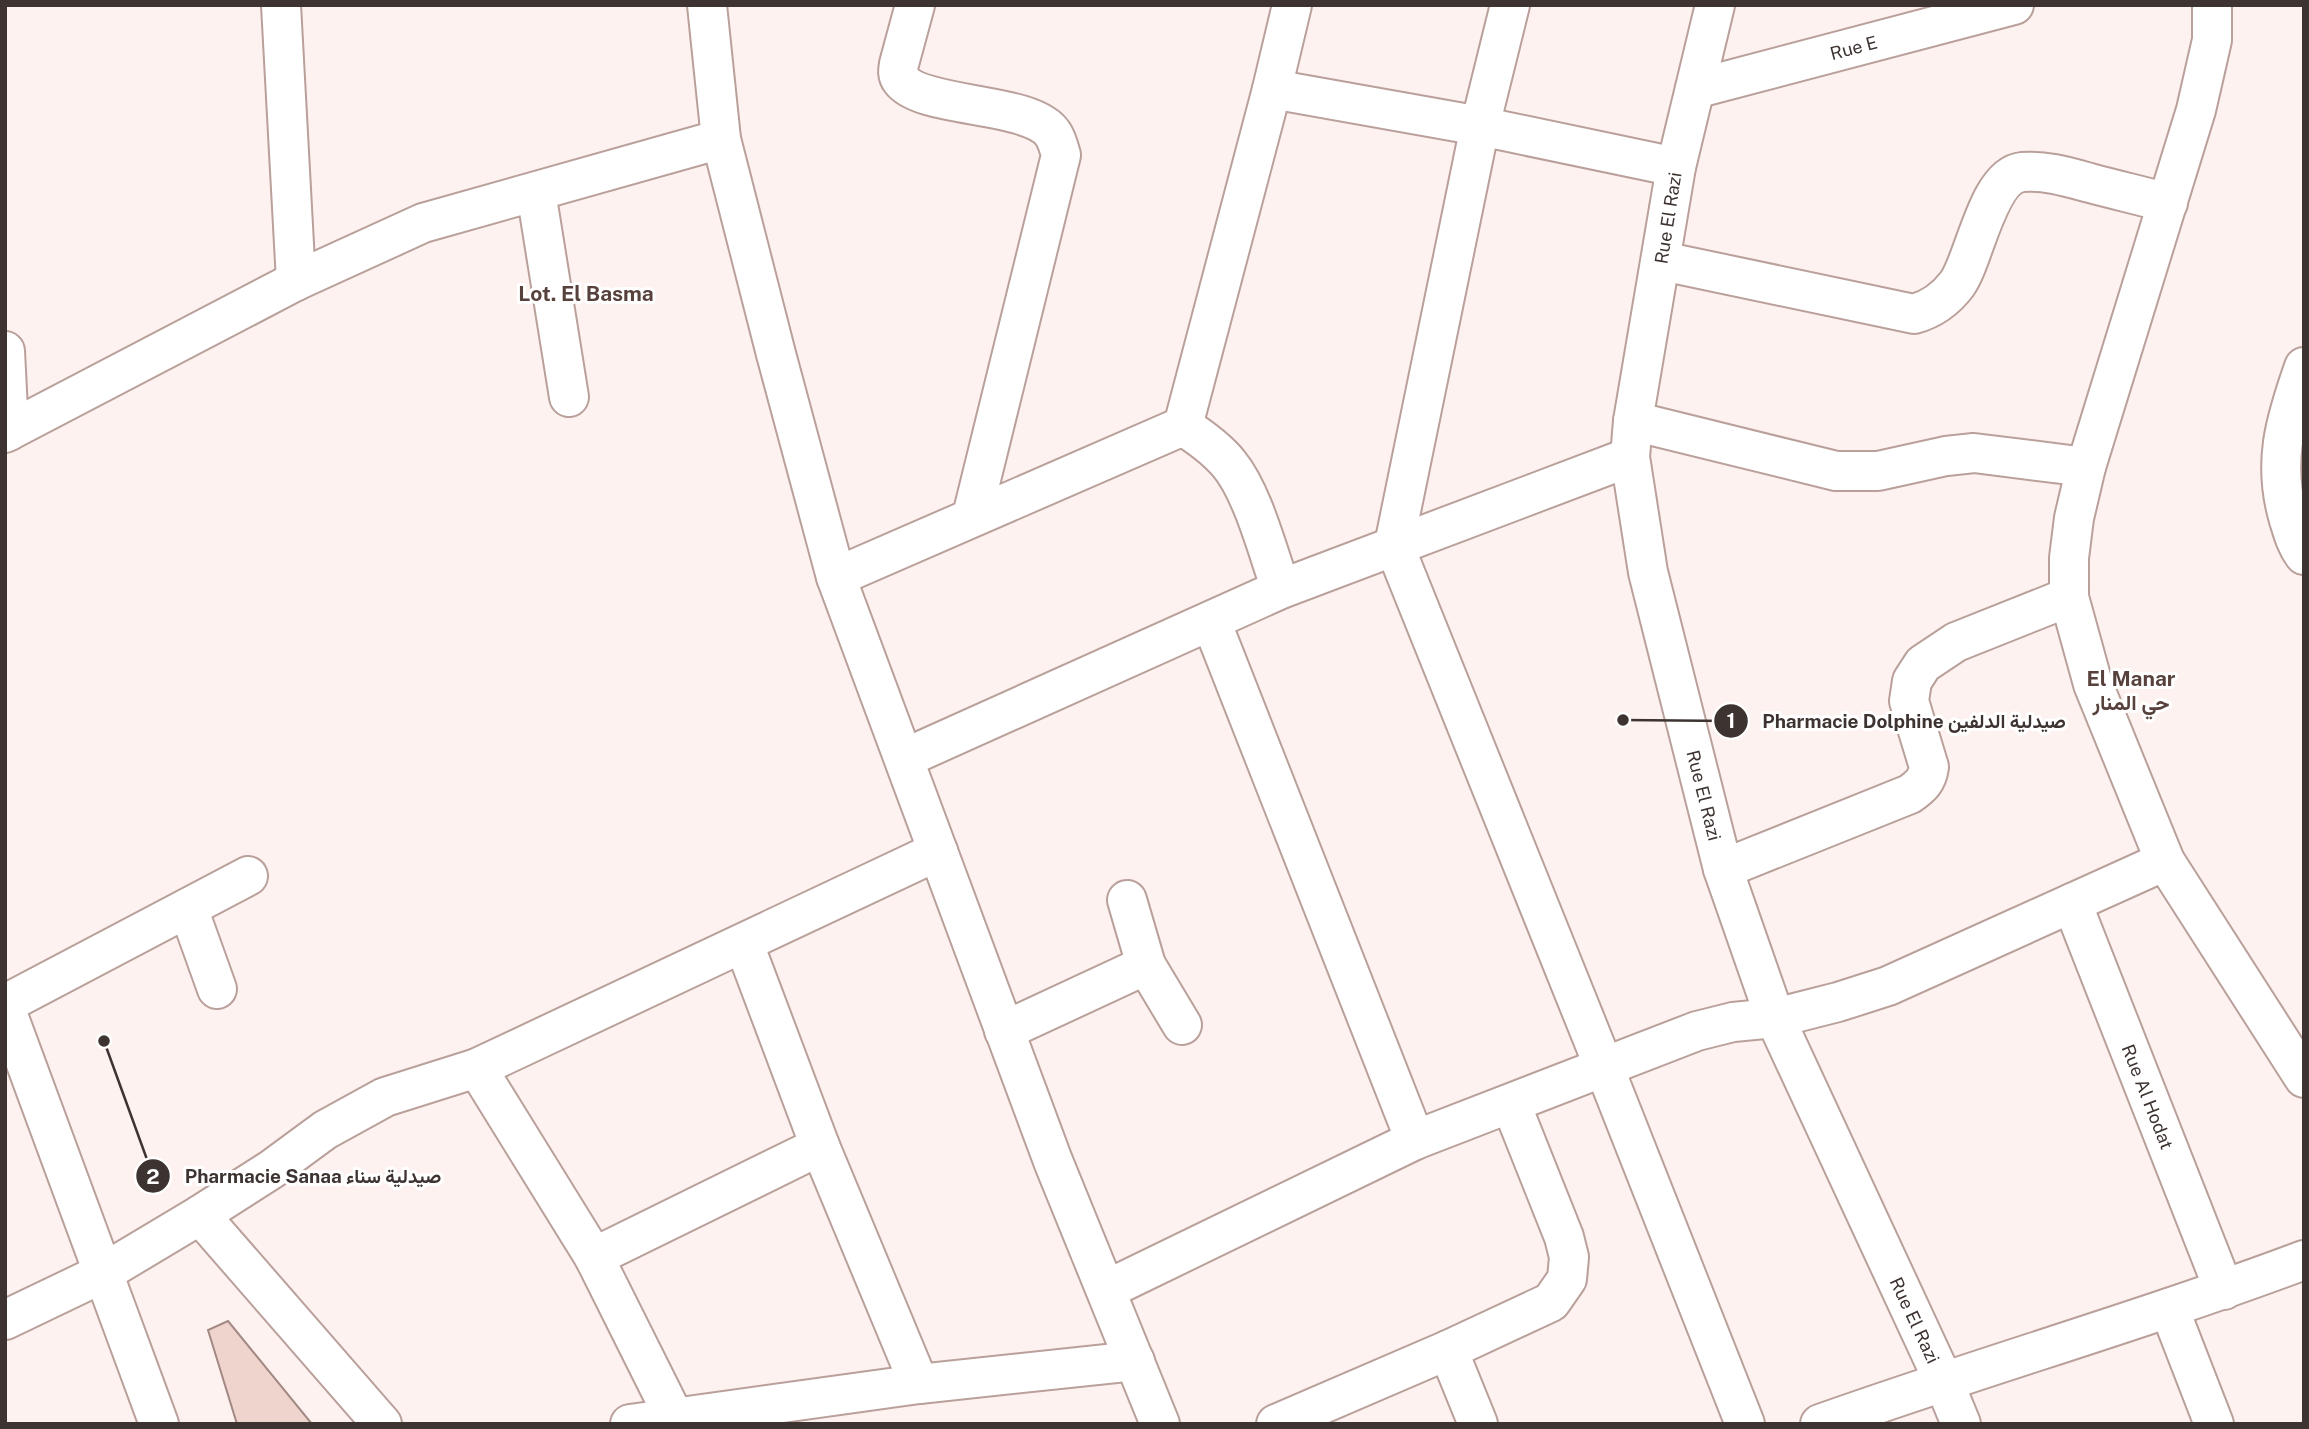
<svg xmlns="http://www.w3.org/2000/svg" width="2309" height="1429" viewBox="0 0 2309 1429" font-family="'Public Sans',Vazirmatn,sans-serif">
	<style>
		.building { fill: #efd3cd; stroke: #a38984; stroke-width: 2 }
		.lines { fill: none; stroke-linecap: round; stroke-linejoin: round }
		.minor-casing { stroke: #baa09a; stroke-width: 42 }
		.minor { stroke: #fff; stroke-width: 38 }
		.labels { text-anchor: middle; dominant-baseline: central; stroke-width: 6; stroke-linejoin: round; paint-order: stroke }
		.street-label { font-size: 18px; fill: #3d3331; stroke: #fff }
		.quarter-label { font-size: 21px; font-weight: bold; fill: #57413d; stroke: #fff }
		.leader { fill: none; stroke: #3d3331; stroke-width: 2.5 }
		.callout-dot { fill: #3d3331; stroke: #fff; stroke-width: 2.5 }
		.mark-label { font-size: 21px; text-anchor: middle; font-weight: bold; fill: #fff }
		.callout-label { font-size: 19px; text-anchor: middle; font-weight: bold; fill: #3d3331; stroke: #fff; stroke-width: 6; stroke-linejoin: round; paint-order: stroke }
	</style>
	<rect width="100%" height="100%" fill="#fdf2f0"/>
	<path class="building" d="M228 1321 312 1424H237L208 1330Z"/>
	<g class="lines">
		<defs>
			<g id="minor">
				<path d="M281 5 296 281"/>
				<path d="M707 5 721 139 776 354 836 577 1053 1161 1160 1424"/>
				<path d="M915 5 899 64C898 70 897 75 901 80 922 109 1032 101 1053 134 1057 140 1059 148 1061 155L972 516"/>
				<path d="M1510 5 1480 126 1394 545 1604 1067 1745 1424"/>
				<path id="s1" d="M1715 5 1676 167 1633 421 1630 457 1648 572 1723 869 1775 1018 1943 1380 1961 1424"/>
				<path d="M2212 5V40L2196 110 2086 467 2074 518 2069 558V597L2093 684 2165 861 2304 1078"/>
				<path d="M1272 89 1480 126 1676 167"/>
				<path id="s2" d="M1695 89 2014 5"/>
				<path d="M536 192 569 397"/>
				<path d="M1662 261 1914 314C1932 309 1945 300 1957 284 1975 259 1987 176 2022 172 2045 170 2068 177 2090 183 2116 190 2142 196 2168 203"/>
				<path d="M5 351 9 431"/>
				<path d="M2304 367C2285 421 2272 463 2289 520 2293 533 2296 544 2304 555"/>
				<path d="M1633 421 1836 471H1878L1946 456 1974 453 2086 467"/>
				<path d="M1183 426 1272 89 1292 5"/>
				<path d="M1183 426C1200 437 1217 449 1229 464 1253 493 1268 553 1281 589"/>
				<path d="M5 433 296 281 423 223 721 139"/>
				<path d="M836 577 1183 426"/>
				<path d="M1211 621 1415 1140"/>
				<path d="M905 758 1281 589 1630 457"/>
				<path d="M1723 869 1910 794C1921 786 1927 781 1929 767L1909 701 1912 681 1923 664 1956 642 2069 597"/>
				<path d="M1127 900 1146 965 1182 1025"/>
				<path id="s3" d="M2072 903 2224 1290"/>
				<path d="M188 908 217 989"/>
				<path d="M744 944 820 1146 919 1384"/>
				<path d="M5 1004 248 876"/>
				<path d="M5 1007 159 1424"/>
				<path d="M1004 1031 1146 965"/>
				<path d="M477 1068 594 1257 674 1417"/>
				<path d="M200 1215 382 1424"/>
				<path d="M594 1257 820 1146"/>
				<path d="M1106 1290 1415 1140 1697 1031 1733 1022 1775 1018 1838 1002 1888 986 2165 861"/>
				<path d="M2169 1308 2214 1424"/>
				<path d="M5 1320 103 1273 200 1215 272 1169 325 1130 385 1097 477 1068 938 851"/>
				<path d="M1448 1350 1478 1424"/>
				<path d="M630 1424 919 1384 1135 1361"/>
				<path d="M1276 1424 1448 1350 1551 1302 1567 1279 1569 1257 1564 1237 1511 1104"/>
				<path d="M1820 1424C1980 1367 2144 1320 2304 1260"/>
			</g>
		</defs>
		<use href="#minor" class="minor-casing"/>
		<use href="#minor" class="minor"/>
	</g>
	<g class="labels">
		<g class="street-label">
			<text stroke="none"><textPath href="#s2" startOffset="164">Rue E</textPath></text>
			<text transform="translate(1668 218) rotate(-81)">Rue El Razi</text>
			<text stroke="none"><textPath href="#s1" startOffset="807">Rue El Razi</textPath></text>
			<text stroke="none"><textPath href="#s3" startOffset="208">Rue Al Hodat</textPath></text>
			<text stroke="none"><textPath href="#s1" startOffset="1374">Rue El Razi</textPath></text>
		</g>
		<g class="quarter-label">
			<text x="586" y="293">Lot. El Basma</text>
			<text x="2131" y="678">El Manar<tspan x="2131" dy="24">حي المنار</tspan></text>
		</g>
	</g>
	<path class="leader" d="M1623 720L1731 721M104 1041L153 1176"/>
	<g class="callout-dot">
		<circle cx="1623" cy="720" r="7"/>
		<circle cx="104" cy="1041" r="7"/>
		<circle cx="1731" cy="721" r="18"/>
		<circle cx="153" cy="1176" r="18"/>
	</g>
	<g class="mark-label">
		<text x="1731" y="728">1</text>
		<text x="153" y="1184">2</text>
	</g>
	<g class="callout-label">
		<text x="1914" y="728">Pharmacie Dolphine صيدلية الدلفين</text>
		<text x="313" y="1183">Pharmacie Sanaa صيدلية سناء</text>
	</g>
	<rect width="2309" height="1429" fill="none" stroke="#3d3331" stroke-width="14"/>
</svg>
